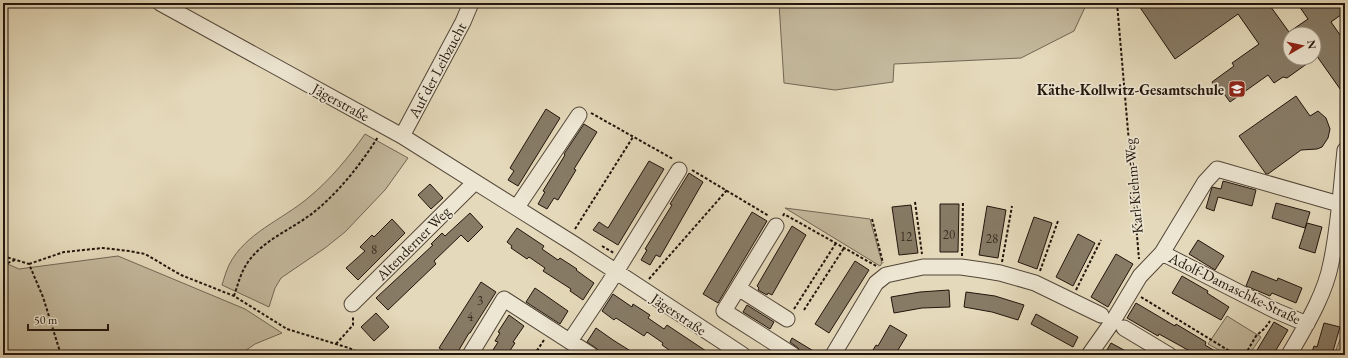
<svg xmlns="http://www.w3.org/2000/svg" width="1348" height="358" viewBox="0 0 1348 358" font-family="'EB Garamond',serif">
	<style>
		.green { fill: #c3b89c; stroke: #726654 }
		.building { fill: #877b66; stroke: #22150c }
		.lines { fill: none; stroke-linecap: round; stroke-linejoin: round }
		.minor-casing { stroke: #524638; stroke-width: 17 }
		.path { stroke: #22150c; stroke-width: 2; stroke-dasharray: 3 2; stroke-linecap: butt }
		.minor { stroke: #ede6d2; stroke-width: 15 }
		.labels { text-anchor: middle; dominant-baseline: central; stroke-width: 3.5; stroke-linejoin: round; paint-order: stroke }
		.number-label { font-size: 13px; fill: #3b2e22 }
		.street-label { font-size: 15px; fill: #22150c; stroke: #ede6d2 }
		.poi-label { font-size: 15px; font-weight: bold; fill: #22150c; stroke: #ede6d2; text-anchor: end }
	</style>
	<rect width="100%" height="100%" fill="#e4d9ba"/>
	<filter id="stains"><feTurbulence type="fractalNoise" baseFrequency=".005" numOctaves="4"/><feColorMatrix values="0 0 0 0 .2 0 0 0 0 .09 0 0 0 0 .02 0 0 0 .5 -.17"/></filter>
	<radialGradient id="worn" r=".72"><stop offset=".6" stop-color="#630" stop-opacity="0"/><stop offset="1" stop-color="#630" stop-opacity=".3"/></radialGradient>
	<path class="green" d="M779 3H1087L1074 31 1021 58 894 64 893 82 835 90 784 83Z
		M365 134 408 158 385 190 345 232 325 248 281 278 275 288 269 307 222 285C224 279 226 271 229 265 245 233 282 220 308 198 330 180 349 157 365 134Z
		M785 208 870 219 882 263 880 266Z
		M118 256 245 309 282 333 255 344 239 355H3V262L19 269Z
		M1227 316 1261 337 1249 355H1228L1208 344Z
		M1341 337 1345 338V355H1334Z"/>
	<path class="building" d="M1137 3H1268L1289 32 1308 19 1297 3H1345V12L1331 22 1345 42V96L1314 52V34H1290V58H1315L1287 78 1283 77 1274 83 1268 75 1230 102 1222 91 1219 93 1212 82 1234 66 1232 63 1259 44 1238 14 1175 59Z
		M1296 96 1310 116 1318 111 1326 118 1330 129 1328 138 1322 147 1317 149 1301 150 1268 174H1266L1239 136Z
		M546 109 560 118 518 186 508 180 514 171 510 168Z
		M584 124 597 132 574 169 576 170 558 200 554 198 547 209 538 204 545 192 543 191 565 155 564 154Z
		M649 161 664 169 618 245 593 230 599 222 608 228Z
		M689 173 703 182 660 257 656 255 650 265 641 260 647 250 645 249 672 205 670 204Z
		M1223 181 1256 190 1252 206 1218 197 1214 211 1206 208 1212 187 1221 189Z
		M430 184 443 198 431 209 418 195Z
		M1276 203 1310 212 1305 228 1272 218Z
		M940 204H959L958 252H940Z
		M911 205 918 253 899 255 892 207Z
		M987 206 1006 210 998 258 979 255Z
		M752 212 767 221 718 303 703 294Z
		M470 213 483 227 468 242 461 235 434 261 436 264 388 310 376 298 433 245 431 244 442 233 445 236Z
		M1034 217 1052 223 1037 269 1018 262Z
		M392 219 405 233 358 280 346 268 365 251 360 247 372 235 374 237Z
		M1307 223 1322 227 1315 253 1299 248Z
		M792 226 806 235 772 295 768 293 767 295 758 290 759 288 757 286Z
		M517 228 544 246 542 249 558 260 560 258 577 269 576 270 594 283 583 300 570 291 571 289 543 271 545 268 529 257 527 259 511 248 512 246 507 242Z
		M1078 234 1095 243 1073 286 1056 277Z
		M1198 240 1224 256 1215 270 1189 254Z
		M1116 254 1133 264 1108 307 1091 297Z
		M855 261 869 270 829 333 815 324Z
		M1252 271 1277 281 1278 278 1302 288 1296 303 1272 293 1270 296 1246 286Z
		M1182 276 1208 291 1207 293 1229 307 1221 320 1172 293Z
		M481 282 496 292 470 333H469L456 355H451L439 348Z
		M535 288 568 311 560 324 526 302Z
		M949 290 950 307 922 308 894 313 891 297 920 292Z
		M966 292 995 296 1024 305 1018 320 992 312 964 307Z
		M613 294 632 307 633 304 650 315 648 318 664 329 667 325 712 355H676L662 345 663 343 647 332 644 336 616 318 614 320 602 311Z
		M1136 303 1175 326 1176 324 1206 342 1205 345 1222 355H1197L1159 334 1158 336 1127 318Z
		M747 305 774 322 770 329 743 312Z
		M376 313 389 327 374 341 361 327Z
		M1036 314 1078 337 1073 347 1031 324Z
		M509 315 524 326 513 342 515 343 507 355H492L495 351 493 350 498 342 495 341 500 333 498 332Z
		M1274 322 1288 330 1273 355H1254Z
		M1324 323 1340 327 1333 351 1337 353V355H1311L1314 346 1317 347Z
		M890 325 907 335 895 355H870L876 345 878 346Z
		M596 328 613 340 637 355H600L599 351 596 348 587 342Z
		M792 338 820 355H802L798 348 790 342Z
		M1111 343 1133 355H1104Z"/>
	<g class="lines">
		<defs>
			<path id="minor" d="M160 3 402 136 574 244 743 355
				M402 136 463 22 471 3
				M517 207 579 115
				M776 226 724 311 793 355
				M1162 253 1276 311 1307 324
				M738 288 787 319
				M352 304 475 182
				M1124 328 1169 355
				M570 341 609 283 679 170
				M470 355 504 299 591 355
				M833 355 876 283 886 275 923 267H961L982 270 1000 273 1035 283 1101 315
				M1089 355 1113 321 1140 276 1162 253 1205 182 1217 169 1339 204
				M1289 355C1305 327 1325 295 1331 263 1339 226 1341 188 1345 150"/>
		</defs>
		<use href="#minor" class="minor-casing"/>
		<path class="path" d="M1117 3 1139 259
			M591 113 673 159
			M692 170 769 216
			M915 202 922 254
			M783 216 784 214 878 267
			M872 219 883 263
			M575 229 633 137
			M602 246 614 253
			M3 256 29 264 43 297 61 355
			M962 256 963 201
			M1002 262 1012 206
			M29 264 64 252 103 248 129 251 145 254 181 275 234 296 287 329 349 348 364 355
			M3 265 15 260
			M1040 271 1058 221
			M649 279 727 190
			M1076 290 1101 240
			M234 296C238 284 241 272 248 262 264 239 293 229 314 212 340 191 360 165 378 137
			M1141 297 1236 355
			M794 309 836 243
			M804 310 844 248
			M336 344 353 325V316
			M534 355 544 340
			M1245 355 1256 336 1265 328 1270 321
			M1332 355 1345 347"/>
		<use href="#minor" class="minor"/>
	</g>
	<defs>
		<symbol id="school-square" viewBox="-11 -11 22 22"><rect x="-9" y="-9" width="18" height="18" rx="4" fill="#8f2418" stroke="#ede6d2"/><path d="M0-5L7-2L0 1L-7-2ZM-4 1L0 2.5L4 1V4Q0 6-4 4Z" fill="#fff"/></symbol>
	</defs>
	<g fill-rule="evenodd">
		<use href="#school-square" x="1227" y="79" width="20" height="20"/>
	</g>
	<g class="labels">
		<g class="number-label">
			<text x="949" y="234">20</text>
			<text x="906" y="236">12</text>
			<text x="992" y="238">28</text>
			<text x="374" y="249">8</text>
			<text x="480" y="300">3</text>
			<text x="470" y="316">4</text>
		</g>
		<g class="street-label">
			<text transform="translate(437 70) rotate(-62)">Auf der Leibzucht</text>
			<text transform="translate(341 102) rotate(29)">Jägerstraße</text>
			<text transform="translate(1133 186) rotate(-95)">Karl-Kiehm-Weg</text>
			<text transform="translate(413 243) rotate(-45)">Altenderner Weg</text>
			<text transform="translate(1235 288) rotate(26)">Adolf-Damaschke-Straße</text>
			<text transform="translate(679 314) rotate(34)">Jägerstraße</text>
		</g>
		<g class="poi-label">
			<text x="1224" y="89">Käthe-Kollwitz-Gesamtschule</text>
		</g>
	</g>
	<rect width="1348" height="358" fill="none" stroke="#e4d9ba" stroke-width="16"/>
	<rect x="4" y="4" width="1340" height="350" fill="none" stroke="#22150c" stroke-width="2"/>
	<rect x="8" y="8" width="1332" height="342" fill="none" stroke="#22150c"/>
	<g transform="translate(1302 46) rotate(81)"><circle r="19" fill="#ede6d2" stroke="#9c9283"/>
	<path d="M0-3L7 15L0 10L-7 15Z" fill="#8f2418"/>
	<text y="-6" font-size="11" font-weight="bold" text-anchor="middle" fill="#22150c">N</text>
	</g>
	<path d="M28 324v6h80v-6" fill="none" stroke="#22150c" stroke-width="2"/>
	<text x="34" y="324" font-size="12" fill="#22150c" stroke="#ede6d2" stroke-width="3" paint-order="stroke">50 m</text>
	<rect width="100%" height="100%" filter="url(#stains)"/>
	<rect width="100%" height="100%" fill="url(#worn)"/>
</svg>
